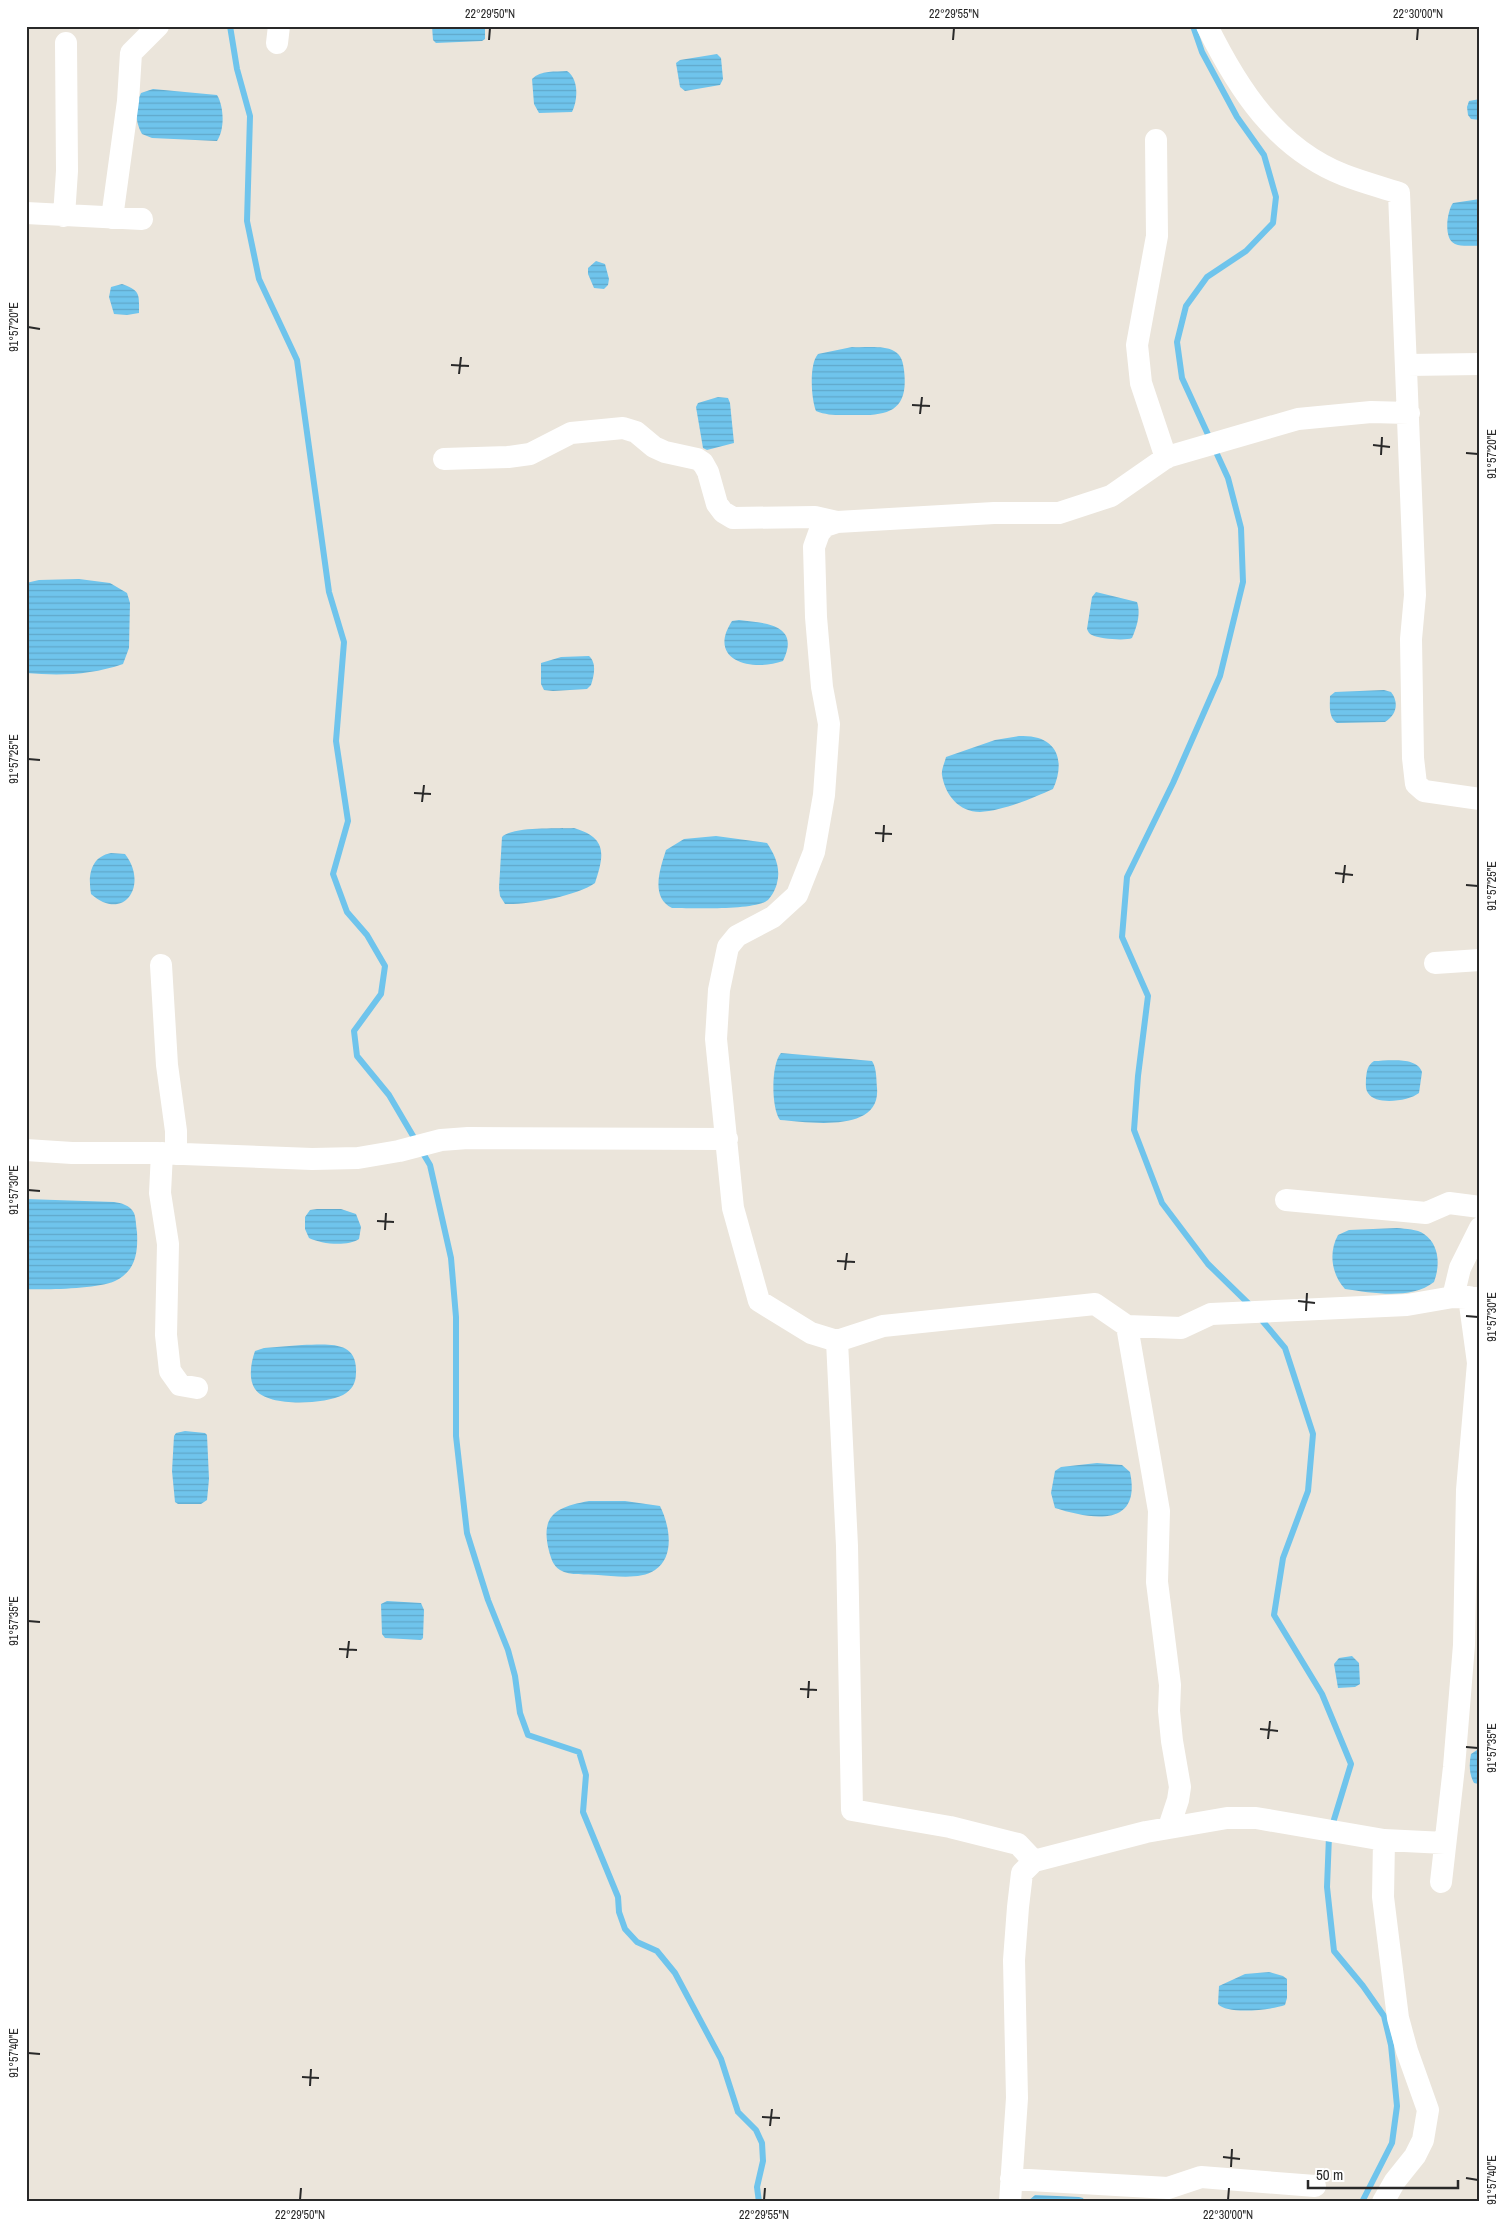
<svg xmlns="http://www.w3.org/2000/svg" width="1506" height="2228" viewBox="0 0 1506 2228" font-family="'Archivo Narrow',sans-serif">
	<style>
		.water { fill: url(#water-rules) }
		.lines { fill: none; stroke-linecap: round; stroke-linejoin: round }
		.stream { stroke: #6fc4ec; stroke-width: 6 }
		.minor { stroke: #fff; stroke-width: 22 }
		.ticks { fill: none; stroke: #292929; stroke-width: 2 }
		.neatline { fill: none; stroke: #292929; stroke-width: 2 }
		.ticks-label { font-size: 12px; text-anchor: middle; fill: #292929 }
	</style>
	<defs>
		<pattern id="water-rules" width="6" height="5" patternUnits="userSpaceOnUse" patternTransform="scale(1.25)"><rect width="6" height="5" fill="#6fc4ec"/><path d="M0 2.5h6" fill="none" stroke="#60a8ca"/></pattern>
	</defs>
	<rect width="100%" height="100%" fill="#ebe5db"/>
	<path class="water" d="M432 26H485V39L482 41 436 43 433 40Z
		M717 54 721 58 723 79 720 85 685 91 680 87 676 63 680 60Z
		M567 71C579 79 578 100 572 112L539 113 534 104 532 79C541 70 555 72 567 71Z
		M153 89 217 95C224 106 225 130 217 141L152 138 142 134C135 122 134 106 141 93Z
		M1480 99V120L1471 119 1468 115 1467 107 1469 101Z
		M1480 199V246C1473 245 1462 247 1455 244 1443 239 1447 211 1453 203Z
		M596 261 605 264 609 279 608 285 604 289 594 288 588 274V268Z
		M122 284C141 291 139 294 139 313L127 315 114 314 109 297 111 287Z
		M852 347C865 348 883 345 894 351 902 355 903 363 904 370 909 411 889 416 853 415 840 415 828 416 816 411 811 398 809 364 818 354Z
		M718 397 728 398 730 403 734 443 707 450 703 448 696 407 698 403Z
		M79 579 110 583 127 593 130 603 129 648 123 664C91 675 60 676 26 673V583L39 580Z
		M1096 592 1137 602C1141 613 1137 627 1132 638 1126 641 1099 639 1092 635 1089 634 1088 631 1087 629L1092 597Z
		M739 620C765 623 801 624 783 661 753 672 706 661 732 621Z
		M589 656C597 663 594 676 591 685L587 689 553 691 544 690 541 684V663L561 657Z
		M1384 690 1391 692C1399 702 1397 715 1385 722L1337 723C1328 717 1330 705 1330 696L1335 692Z
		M1019 736C1055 734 1067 758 1053 789 1033 798 1003 811 980 812 959 812 945 795 942 775 941 770 945 762 946 757L995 740Z
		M574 828C608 838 604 855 595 883 577 896 527 905 505 904L500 896 499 888 502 837C513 826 558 829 574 828Z
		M716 836 767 843C775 855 781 868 777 883 776 888 772 896 768 900 754 911 692 908 672 908 650 897 660 869 666 850L684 839Z
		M111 853 125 854C149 885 124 923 91 894 88 876 90 857 111 853Z
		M781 1053 872 1061C877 1069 876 1079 877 1088 881 1134 808 1122 780 1120 771 1108 771 1064 781 1053Z
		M1374 1061C1387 1061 1417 1056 1422 1072L1419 1093C1409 1101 1376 1106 1368 1093 1365 1089 1366 1083 1366 1078 1367 1070 1367 1066 1374 1061Z
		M26 1199 114 1202C121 1203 130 1205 134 1213 136 1218 136 1226 137 1232 138 1252 136 1271 115 1281 97 1289 46 1290 26 1289Z
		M317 1209H341L356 1214 361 1227 359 1239C347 1247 321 1244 309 1238L305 1229V1217L310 1210Z
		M1397 1228C1406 1229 1417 1229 1424 1234 1440 1245 1440 1266 1434 1282 1411 1300 1373 1293 1345 1289 1332 1275 1328 1253 1338 1235L1349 1230Z
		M302 1345C326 1345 358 1339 356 1373 356 1383 352 1390 343 1395 325 1404 268 1408 255 1389 248 1379 251 1362 255 1351L264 1348Z
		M185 1431 205 1433 207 1435 209 1479 207 1500 201 1504H178L175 1502 172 1471 174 1436 176 1433Z
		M1097 1463 1122 1465 1130 1472C1142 1529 1090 1519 1055 1508L1051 1493 1055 1471 1061 1467Z
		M589 1501H625L660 1506C669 1524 676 1556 655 1570 641 1580 614 1576 598 1575 587 1574 570 1576 560 1570 553 1566 551 1558 549 1551 540 1515 556 1507 589 1501Z
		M387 1601 421 1603 424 1610 423 1638 421 1640 385 1638 382 1634 381 1604Z
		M1352 1656 1359 1663 1360 1684 1355 1687 1338 1688 1334 1664 1339 1658Z
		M1480 1748V1784H1479L1474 1783C1469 1774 1469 1764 1471 1754Z
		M1269 1972 1283 1976 1287 1979V1998L1285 2005C1271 2010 1227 2015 1218 2004L1219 1986 1245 1974Z
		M1035 2195 1079 2197 1083 2198 1085 2202H1027Z"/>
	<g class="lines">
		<path class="stream" d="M230 26 237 69 250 116 247 221 259 279 297 360 329 592 344 642 336 741 348 821 333 874 347 912 367 935 385 966 381 994 354 1031 357 1056 389 1095 416 1141
			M1193 26 1202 52 1237 117 1264 155 1276 197 1273 223 1246 251 1207 277 1186 306 1177 342 1182 378 1228 478 1241 528 1243 582 1220 676 1173 783 1127 877 1122 937 1148 996 1138 1076 1134 1130 1162 1203 1208 1264 1251 1306
			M421 1150 430 1165 451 1258 456 1317V1436L467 1533 488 1600 508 1650 515 1676 520 1713 528 1735 579 1752 586 1775 583 1812 618 1897 619 1912 625 1929 637 1942 657 1951 675 1973 721 2059 738 2112 756 2130 762 2143 763 2161 757 2187 759 2202
			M1260 1318 1285 1348 1313 1434 1308 1491 1283 1558 1274 1615 1322 1694 1351 1764 1329 1836 1327 1887 1334 1951 1363 1986 1384 2016 1391 2045 1397 2106 1392 2143 1362 2202"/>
		<path class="minor" d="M1207 26C1238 89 1276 148 1344 175 1362 182 1381 187 1399 193L1415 595 1411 639 1413 758 1416 784 1424 791 1480 799
			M277 43 279 26
			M1156 140 1157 236 1137 345 1141 383 1166 458
			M26 213 142 219
			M64 216 67 171 66 43
			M112 218 128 101 131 53 158 26
			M1407 365 1480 364
			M444 459 508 457 530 454 571 433 623 428 636 432 654 447 665 452 697 459 703 463 708 472 717 504 723 512 733 518 815 517 837 522
			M1435 963 1480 960
			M161 965 167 1065 176 1131V1154
			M26 1150 72 1153H157L312 1159 358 1158 399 1151 441 1140 468 1138 727 1139
			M162 1153 160 1193 168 1244 166 1335 170 1371 180 1385 197 1388
			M1286 1200 1426 1213 1449 1203 1480 1207
			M1453 1297 1460 1268 1480 1228
			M1127 1326 1159 1511 1157 1582 1170 1685 1169 1711 1172 1741 1180 1787 1178 1800 1169 1827
			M837 1341 883 1326 1095 1304 1127 1326 1181 1328 1211 1314 1407 1305 1453 1297 1480 1298
			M1034 1861 1018 1844 950 1827 852 1810 847 1546 837 1341 811 1333 759 1301 733 1208 716 1039 719 990 728 947 737 936 773 917 797 895 814 852 824 795 829 724 822 687 816 617 814 547 819 533 825 526 837 522 994 513H1059L1111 496 1167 457 1298 419 1371 412 1409 413
			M1441 1882 1454 1767 1464 1645 1467 1490 1478 1363 1469 1297
			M1011 2179 1168 2188 1201 2177 1315 2186
			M1010 2202 1017 2098 1014 1960 1018 1907 1022 1873 1034 1861 1146 1832 1227 1818H1256L1384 1840 1445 1843
			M1383 2202 1395 2181 1415 2156 1423 2140 1428 2110 1407 2051 1398 2018 1383 1897 1384 1840"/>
	</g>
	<path class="ticks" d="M489 40 490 28M953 40 954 28M1417 40 1418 28M28 327 40 329M451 365 469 366M459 374 461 357M912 405 930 406M920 414 922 397M1373 445 1390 447M1466 453 1478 454M1381 455 1382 437M28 759 40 760M414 793 431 794M422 802 424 785M875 833 892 834M883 842 884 825M1335 873 1353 875M1343 883 1345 865M1466 885 1478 886M28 1190 40 1191M377 1221 394 1222M385 1230 386 1213M837 1261 855 1262M845 1270 847 1253M1298 1301 1315 1303M1306 1311 1307 1293M1466 1316 1478 1317M28 1621 40 1622M339 1649 357 1650M347 1658 349 1641M800 1689 817 1690M808 1698 809 1681M1260 1729 1278 1731M1268 1739 1270 1721M1466 1747 1478 1748M28 2053 40 2054M302 2077 319 2078M310 2086 311 2069M762 2117 780 2118M770 2126 772 2109M1223 2157 1240 2159M1231 2167 1232 2149M1466 2178 1478 2180M300 2200 301 2188M764 2200 765 2188M1228 2200 1229 2188"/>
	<rect width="1506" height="2228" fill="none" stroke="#ffffff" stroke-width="55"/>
	<path d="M1308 2180v8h150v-8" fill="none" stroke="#292929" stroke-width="2.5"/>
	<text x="1316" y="2180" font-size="15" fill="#292929" stroke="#ffffff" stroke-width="4" paint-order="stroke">50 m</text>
	<rect x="28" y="28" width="1450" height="2172" class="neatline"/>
	<g class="ticks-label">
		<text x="490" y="18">22°29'50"N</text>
		<text x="954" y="18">22°29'55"N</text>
		<text x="1418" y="18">22°30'00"N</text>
		<text transform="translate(14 327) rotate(-90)" y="4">91°57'20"E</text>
		<text transform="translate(1492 454) rotate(-90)" y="4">91°57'20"E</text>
		<text transform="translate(14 759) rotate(-90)" y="4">91°57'25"E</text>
		<text transform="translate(1492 886) rotate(-90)" y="4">91°57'25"E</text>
		<text transform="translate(14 1190) rotate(-90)" y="4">91°57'30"E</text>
		<text transform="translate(1492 1317) rotate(-90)" y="4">91°57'30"E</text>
		<text transform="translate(14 1621) rotate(-90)" y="4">91°57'35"E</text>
		<text transform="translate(1492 1748) rotate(-90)" y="4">91°57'35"E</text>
		<text transform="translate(14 2053) rotate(-90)" y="4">91°57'40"E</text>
		<text transform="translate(1492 2180) rotate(-90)" y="4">91°57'40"E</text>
		<text x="300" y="2219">22°29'50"N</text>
		<text x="764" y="2219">22°29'55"N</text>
		<text x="1228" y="2219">22°30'00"N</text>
	</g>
</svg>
